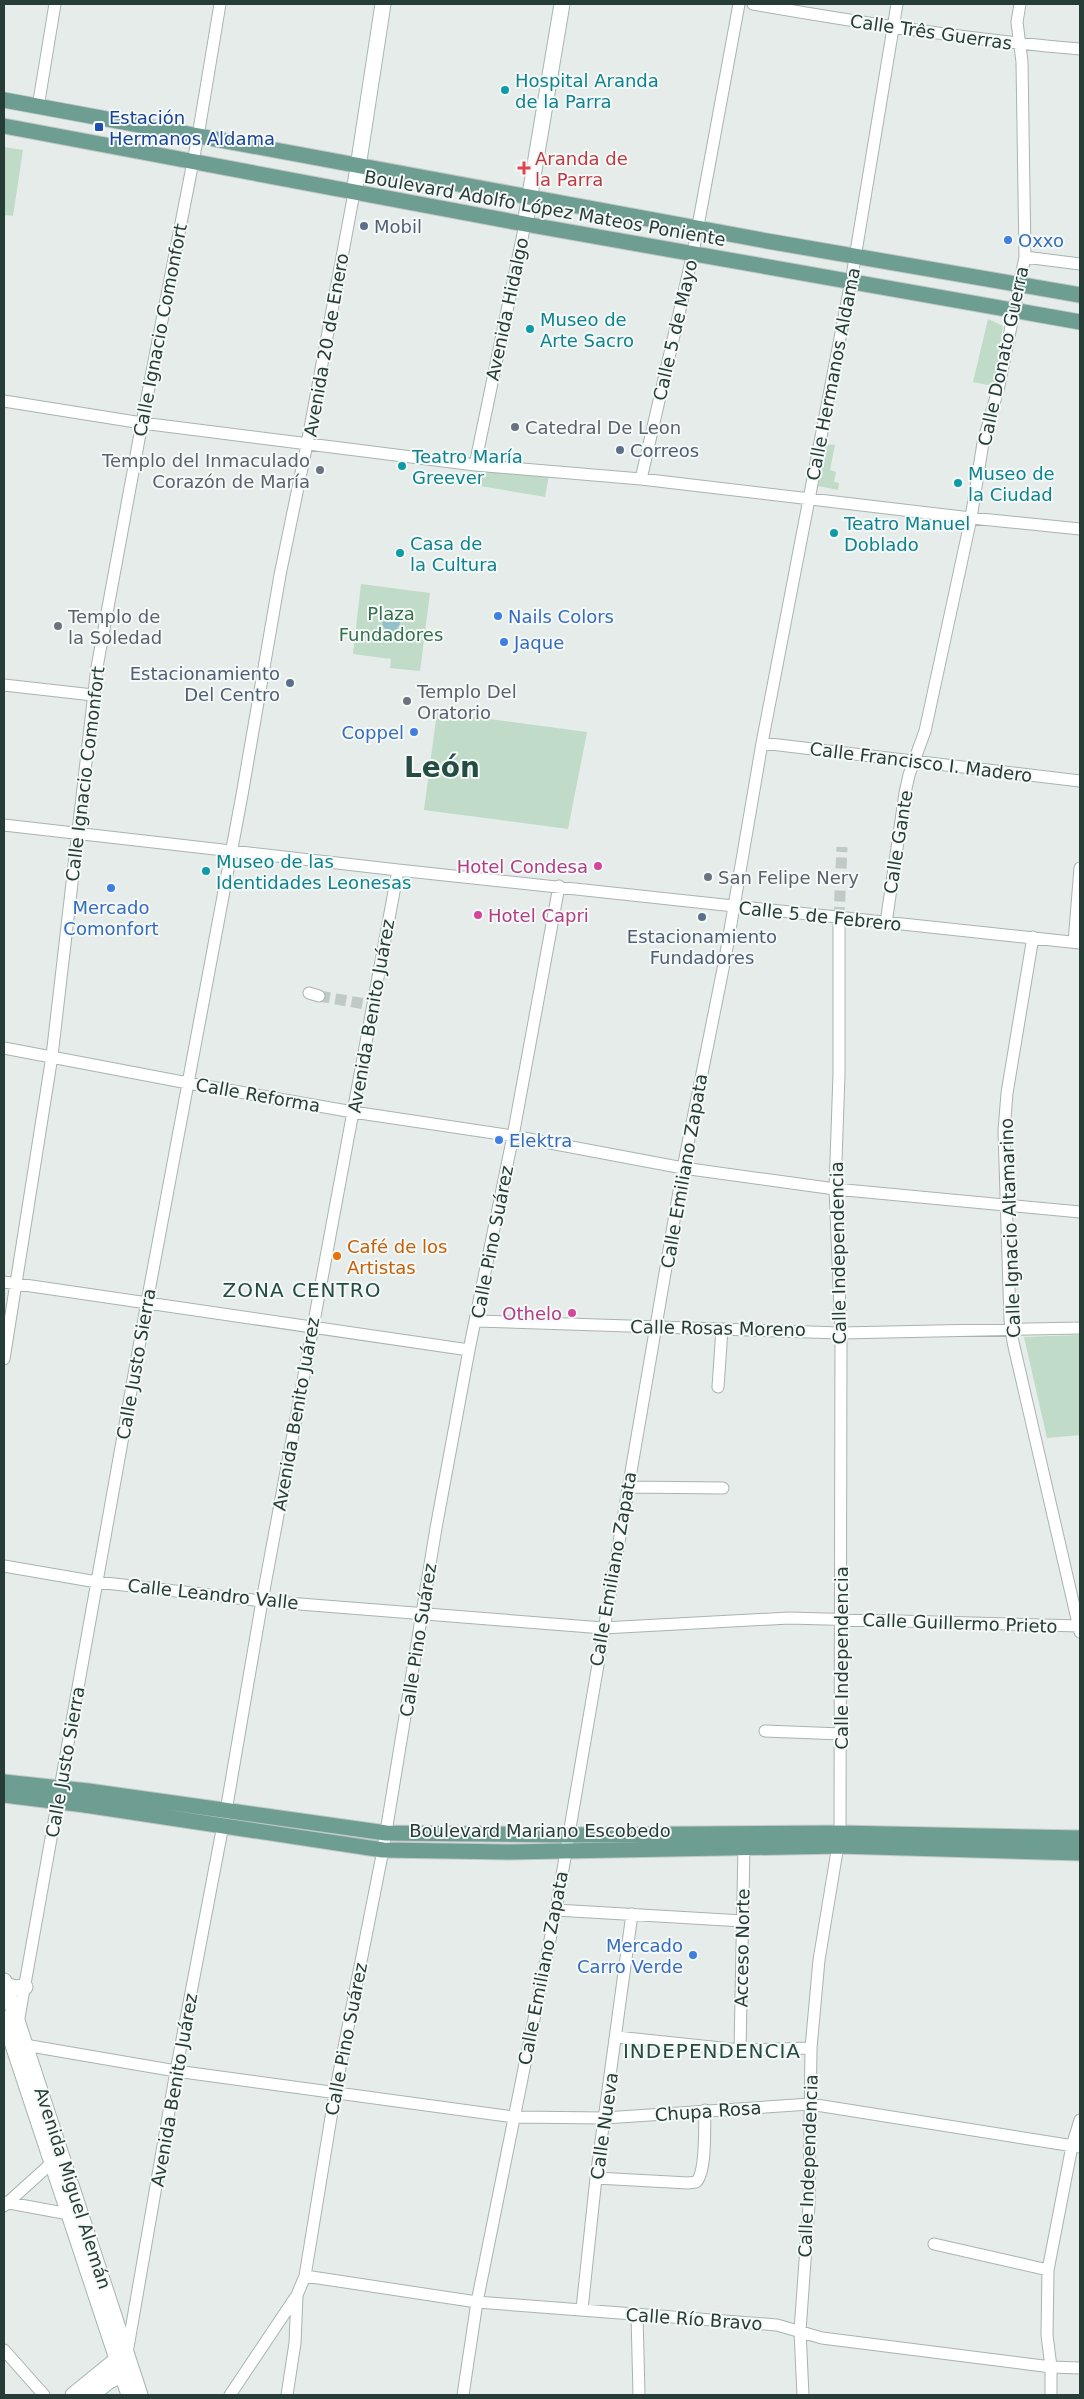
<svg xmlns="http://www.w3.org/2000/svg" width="1084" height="2399" viewBox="0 0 1084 2399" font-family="'DejaVu Sans',sans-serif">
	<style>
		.green { fill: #c0dbc8 }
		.water { fill: #93c1cb }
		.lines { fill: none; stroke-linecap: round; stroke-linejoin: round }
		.street-tunnel { stroke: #bfc9c5; stroke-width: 11; stroke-dasharray: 11 5.5; stroke-linecap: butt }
		.street-casing { stroke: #a8b4b0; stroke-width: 13 }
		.secondary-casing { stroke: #a4b7b1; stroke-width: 17 }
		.primary-casing { stroke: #c2c8c7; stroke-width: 17 }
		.street { stroke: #fff; stroke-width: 11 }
		.secondary { stroke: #fff; stroke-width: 15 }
		.primary { stroke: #6e9d92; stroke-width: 15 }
		.primary-bridge-casing { stroke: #c2c8c7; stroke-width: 17; stroke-linecap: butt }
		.primary-bridge { stroke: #6e9d92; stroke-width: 15 }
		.culture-dot { fill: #0f9aa8; stroke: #f5f9f7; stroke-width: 2 }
		.transit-dot { fill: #1a4fb4; stroke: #f5f9f7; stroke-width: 2 }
		.health-dot { fill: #e0444e; stroke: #f5f9f7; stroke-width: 2 }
		.service-dot { fill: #5c6f8a; stroke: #f5f9f7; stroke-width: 2 }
		.shop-dot { fill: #3f7fe0; stroke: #f5f9f7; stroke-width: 2 }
		.worship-dot { fill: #6b7280; stroke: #f5f9f7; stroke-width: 2 }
		.hotel-dot { fill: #d1479c; stroke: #f5f9f7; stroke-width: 2 }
		.food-dot { fill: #e8710a; stroke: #f5f9f7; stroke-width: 2 }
		.labels { text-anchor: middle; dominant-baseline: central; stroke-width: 4; stroke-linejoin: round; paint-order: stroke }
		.street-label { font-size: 18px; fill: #263c37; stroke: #f5f9f7 }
		.culture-label { font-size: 18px; fill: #0d838f; stroke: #f5f9f7; text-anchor: start }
		.transit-label { font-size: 18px; fill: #164399; stroke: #f5f9f7; text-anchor: start }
		.health-label { font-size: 18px; fill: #be3a42; stroke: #f5f9f7; text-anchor: start }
		.service-label { font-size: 18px; fill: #4e5e75; stroke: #f5f9f7; text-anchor: start }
		.shop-label { font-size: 18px; fill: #366cbe; stroke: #f5f9f7; text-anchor: start }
		.worship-label { font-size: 18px; fill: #5b616d; stroke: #f5f9f7; text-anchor: start }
		.park-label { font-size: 18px; fill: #346f4c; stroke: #f5f9f7 }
		.hotel-label { font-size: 18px; fill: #b23c85; stroke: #f5f9f7; text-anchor: end }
		.food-label { font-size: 18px; fill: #c56008; stroke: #f5f9f7; text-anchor: start }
		.quarter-label { font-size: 20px; letter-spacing: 1px; fill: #244c43; stroke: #f5f9f7 }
		.town-label { font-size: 28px; font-weight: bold; fill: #244c43; stroke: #f5f9f7 }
	</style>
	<rect width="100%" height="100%" fill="#e5ece9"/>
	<path class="green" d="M4 147 23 150 13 216 4 215Z
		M988 319 1003 326 993 386 973 382Z
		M826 444 835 445 830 470 836 472 834 482 839 483 838 490 818 486Z
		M478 467 549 475 545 497 475 485Z
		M361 584 430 593 420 671 390 668 391 659 353 654Z
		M437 712 587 732 568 829 424 810Z
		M1080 1335V1435L1047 1438 1024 1337Z"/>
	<path class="water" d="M382 622a9 9 0 1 1 18 0a9 9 0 1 1-18 0Z"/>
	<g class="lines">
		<path class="street-tunnel" d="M839 918 842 847
			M319 996 365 1004"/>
		<defs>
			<path id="street" d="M753 4C862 23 970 40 1080 49
				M38 107 55 4
				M1025 257 1080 264
				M4 401 142 423 475 465 641 479 971 518 1080 529
				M475 465 525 224
				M641 479 693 253 739 4
				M4 685 93 695
				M762 743 1080 781
				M4 825 398 870 1080 943
				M886 923 905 793 909 775 925 731 971 518 983 443 999 386 1025 257 1022 62 1017 22 1020 4
				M1033 937 1007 1093 1004 1131 1010 1320 1013 1342 1080 1632
				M1074 942 1080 868
				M309 993 319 996
				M4 1048 188 1083 353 1112 513 1136 683 1168 835 1189 1080 1212
				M4 1282 469 1350
				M476 1321 841 1333 1080 1328
				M4 1359 52 1056 97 667 142 423 198 136 220 4
				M718 1387 722 1329
				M628 1487 723 1488
				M4 1566 97 1582 262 1601 603 1628 789 1618 1079 1626
				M765 1731 841 1734
				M226 1811 262 1601 398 870
				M556 1910 743 1921
				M18 2023 147 1302 242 795 280 575 307 444 354 193
				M617 2037 740 2050 811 2048
				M19 2044 176 2071 514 2117 605 2118 810 2104 1080 2147
				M740 2050 744 1846
				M596 2178 688 2183 696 2182C707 2172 704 2125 705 2110
				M4 2202 74 2215
				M4 2206 56 2159
				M934 2244 1048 2270
				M305 2276 477 2302 777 2325 822 2338 1051 2367 1080 2368
				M582 2309 596 2178 632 1914
				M637 2315 639 2395
				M4 2350 44 2395
				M127 2353 176 2071 223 1825 216 1826
				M230 2395 297 2295
				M287 2395 295 2343 297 2295 305 2276 335 2093 383 1850 436 1528 469 1350 513 1136 559 886
				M463 2395 477 2302 556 1910 683 1168 725 959 762 743 852 276 897 4
				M803 2395 800 2331 809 2205 811 2048 819 1960 840 1833 841 1333 835 1189 839 1074V918
				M1051 2395V2367L1047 2335 1048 2270 1072 2146 1080 2120"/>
			<path id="secondary" d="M354 193 383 4
				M525 224 562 4
				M4 1981 140 2395
				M5 1984 14 1988 25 1987
				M4 2018 129 2395
				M73 2395 116 2360 125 2356
				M92 2395 109 2381 131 2371"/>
			<path id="primary" d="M4 100 767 241 1080 295
				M4 126 525 224 1080 322
				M88 1791 386 1833 569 1835 840 1833 1080 1838
				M85 1805 383 1850 509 1852 839 1846 1080 1853"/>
		</defs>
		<use href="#street" class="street-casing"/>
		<use href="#secondary" class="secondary-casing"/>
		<use href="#primary" class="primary-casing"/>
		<use href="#street" class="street"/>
		<use href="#secondary" class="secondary"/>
		<use href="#primary" class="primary"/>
		<defs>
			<path id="primary-bridge" d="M4 1782 88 1791
				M4 1795 85 1805"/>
		</defs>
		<use href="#primary-bridge" class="primary-bridge-casing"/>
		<use href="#primary-bridge" class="primary-bridge"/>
	</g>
	<g class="culture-dot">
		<circle cx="505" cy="90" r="5"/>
		<circle cx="530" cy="329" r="5"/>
		<circle cx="402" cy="466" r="5"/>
		<circle cx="958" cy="483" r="5"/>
		<circle cx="834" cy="533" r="5"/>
		<circle cx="400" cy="553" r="5"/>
		<circle cx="206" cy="871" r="5"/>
	</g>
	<rect class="transit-dot" x="94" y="122" width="10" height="10" rx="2.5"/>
	<path class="health-dot" d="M521.5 160.5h5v5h5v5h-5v5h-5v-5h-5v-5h5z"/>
	<g class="service-dot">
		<circle cx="364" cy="226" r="5"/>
		<circle cx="620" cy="450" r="5"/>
		<circle cx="290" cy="683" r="5"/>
		<circle cx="702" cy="917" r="5"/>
	</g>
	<g class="shop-dot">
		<circle cx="1008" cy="240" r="5"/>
		<circle cx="498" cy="616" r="5"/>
		<circle cx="504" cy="642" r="5"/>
		<circle cx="414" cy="732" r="5"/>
		<circle cx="111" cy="888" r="5"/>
		<circle cx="499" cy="1140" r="5"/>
		<circle cx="693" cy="1955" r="5"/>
	</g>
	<g class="worship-dot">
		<circle cx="515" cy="427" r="5"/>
		<circle cx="320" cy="470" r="5"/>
		<circle cx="58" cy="626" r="5"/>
		<circle cx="407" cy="701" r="5"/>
		<circle cx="708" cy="877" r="5"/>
	</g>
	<g class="hotel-dot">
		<circle cx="598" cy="866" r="5"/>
		<circle cx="478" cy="915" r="5"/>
		<circle cx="572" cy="1313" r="5"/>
	</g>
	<circle class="food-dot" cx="337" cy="1256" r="5"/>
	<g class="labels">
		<g class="street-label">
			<text transform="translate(931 32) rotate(8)">Calle Três Guerras</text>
			<text transform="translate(545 208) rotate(10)">Boulevard Adolfo López Mateos Poniente</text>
			<text transform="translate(507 309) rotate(-78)">Avenida Hidalgo</text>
			<text transform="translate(160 330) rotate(-79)">Calle Ignacio Comonfort</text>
			<text transform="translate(675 330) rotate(-77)">Calle 5 de Mayo</text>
			<text transform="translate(326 345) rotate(-80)">Avenida 20 de Enero</text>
			<text transform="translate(1003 356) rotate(-78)">Calle Donato Guerra</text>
			<text transform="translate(833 374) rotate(-79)">Calle Hermanos Aldama</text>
			<text transform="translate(921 762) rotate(7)">Calle Francisco I. Madero</text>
			<text transform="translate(85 774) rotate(-83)">Calle Ignacio Comonfort</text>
			<text transform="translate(898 842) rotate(-81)">Calle Gante</text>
			<text transform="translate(820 916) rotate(6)">Calle 5 de Febrero</text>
			<text transform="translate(371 1016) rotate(-80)">Avenida Benito Juárez</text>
			<text transform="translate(258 1095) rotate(10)">Calle Reforma</text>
			<text transform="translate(684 1171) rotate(-80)">Calle Emiliano Zapata</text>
			<text transform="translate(1010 1228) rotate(-92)">Calle Ignacio Altamarino</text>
			<text transform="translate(492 1242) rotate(-79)">Calle Pino Suárez</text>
			<text transform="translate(838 1253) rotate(-91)">Calle Independencia</text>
			<text transform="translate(718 1328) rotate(1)">Calle Rosas Moreno</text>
			<text transform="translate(136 1364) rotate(-80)">Calle Justo Sierra</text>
			<text transform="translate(296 1414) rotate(-80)">Avenida Benito Juárez</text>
			<text transform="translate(613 1569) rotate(-80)">Calle Emiliano Zapata</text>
			<text transform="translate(213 1594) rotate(6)">Calle Leandro Valle</text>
			<text transform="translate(960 1623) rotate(2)">Calle Guillermo Prieto</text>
			<text transform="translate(418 1640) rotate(-81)">Calle Pino Suárez</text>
			<text transform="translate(841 1658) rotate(-90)">Calle Independencia</text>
			<text transform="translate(65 1762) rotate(-80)">Calle Justo Sierra</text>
			<text x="540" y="1830">Boulevard Mariano Escobedo</text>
			<text transform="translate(742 1948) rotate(-89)">Acceso Norte</text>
			<text transform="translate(543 1968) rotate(-79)">Calle Emiliano Zapata</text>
			<text transform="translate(346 2039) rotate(-79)">Calle Pino Suárez</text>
			<text transform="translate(174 2090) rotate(-80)">Avenida Benito Juárez</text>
			<text transform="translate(708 2111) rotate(-4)">Chupa Rosa</text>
			<text transform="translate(604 2126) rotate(-82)">Calle Nueva</text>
			<text transform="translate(808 2166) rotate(-88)">Calle Independencia</text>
			<text transform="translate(73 2188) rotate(72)">Avenida Miguel Alemán</text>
			<text transform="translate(694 2319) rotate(4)">Calle Río Bravo</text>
		</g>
		<g class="culture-label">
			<text x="515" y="80">Hospital Aranda<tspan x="515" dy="21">de la Parra</tspan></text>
			<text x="540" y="319">Museo de<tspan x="540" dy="21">Arte Sacro</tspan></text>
			<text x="412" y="456">Teatro María<tspan x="412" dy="21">Greever</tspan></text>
			<text x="968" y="473">Museo de<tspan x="968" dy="21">la Ciudad</tspan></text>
			<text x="844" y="523">Teatro Manuel<tspan x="844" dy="21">Doblado</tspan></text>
			<text x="410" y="543">Casa de<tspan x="410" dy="21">la Cultura</tspan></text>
			<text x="216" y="861">Museo de las<tspan x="216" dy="21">Identidades Leonesas</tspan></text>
		</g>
		<g class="transit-label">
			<text x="109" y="117">Estación<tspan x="109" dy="21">Hermanos Aldama</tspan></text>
		</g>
		<g class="health-label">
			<text x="535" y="158">Aranda de<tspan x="535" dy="21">la Parra</tspan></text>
		</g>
		<g class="service-label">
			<text x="374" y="226">Mobil</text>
			<text x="630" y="450">Correos</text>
			<text x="280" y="673" text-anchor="end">Estacionamiento<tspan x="280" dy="21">Del Centro</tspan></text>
			<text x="702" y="936" text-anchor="middle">Estacionamiento<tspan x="702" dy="21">Fundadores</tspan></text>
		</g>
		<g class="shop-label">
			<text x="1018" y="240">Oxxo</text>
			<text x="508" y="616">Nails Colors</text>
			<text x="514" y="642">Jaque</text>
			<text x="404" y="732" text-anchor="end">Coppel</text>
			<text x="111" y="907" text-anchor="middle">Mercado<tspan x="111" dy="21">Comonfort</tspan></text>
			<text x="509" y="1140">Elektra</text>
			<text x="683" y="1945" text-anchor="end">Mercado<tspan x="683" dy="21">Carro Verde</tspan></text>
		</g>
		<g class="worship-label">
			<text x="525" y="427">Catedral De Leon</text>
			<text x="310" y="460" text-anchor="end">Templo del Inmaculado<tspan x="310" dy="21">Corazón de María</tspan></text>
			<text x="68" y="616">Templo de<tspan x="68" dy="21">la Soledad</tspan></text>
			<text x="417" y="691">Templo Del<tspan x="417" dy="21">Oratorio</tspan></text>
			<text x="718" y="877">San Felipe Nery</text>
		</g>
		<g class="park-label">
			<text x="391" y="613">Plaza<tspan x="391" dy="21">Fundadores</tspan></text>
		</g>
		<g class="hotel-label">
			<text x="588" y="866">Hotel Condesa</text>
			<text x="488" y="915" text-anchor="start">Hotel Capri</text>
			<text x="562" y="1313">Othelo</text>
		</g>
		<g class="food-label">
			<text x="347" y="1246">Café de los<tspan x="347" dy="21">Artistas</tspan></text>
		</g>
		<g class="quarter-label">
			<text x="302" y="1290">ZONA CENTRO</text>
			<text x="712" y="2051">INDEPENDENCIA</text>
		</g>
		<g class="town-label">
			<text x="442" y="767">León</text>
		</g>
	</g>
	<rect width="1084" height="2399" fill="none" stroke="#263c37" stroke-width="10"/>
</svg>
